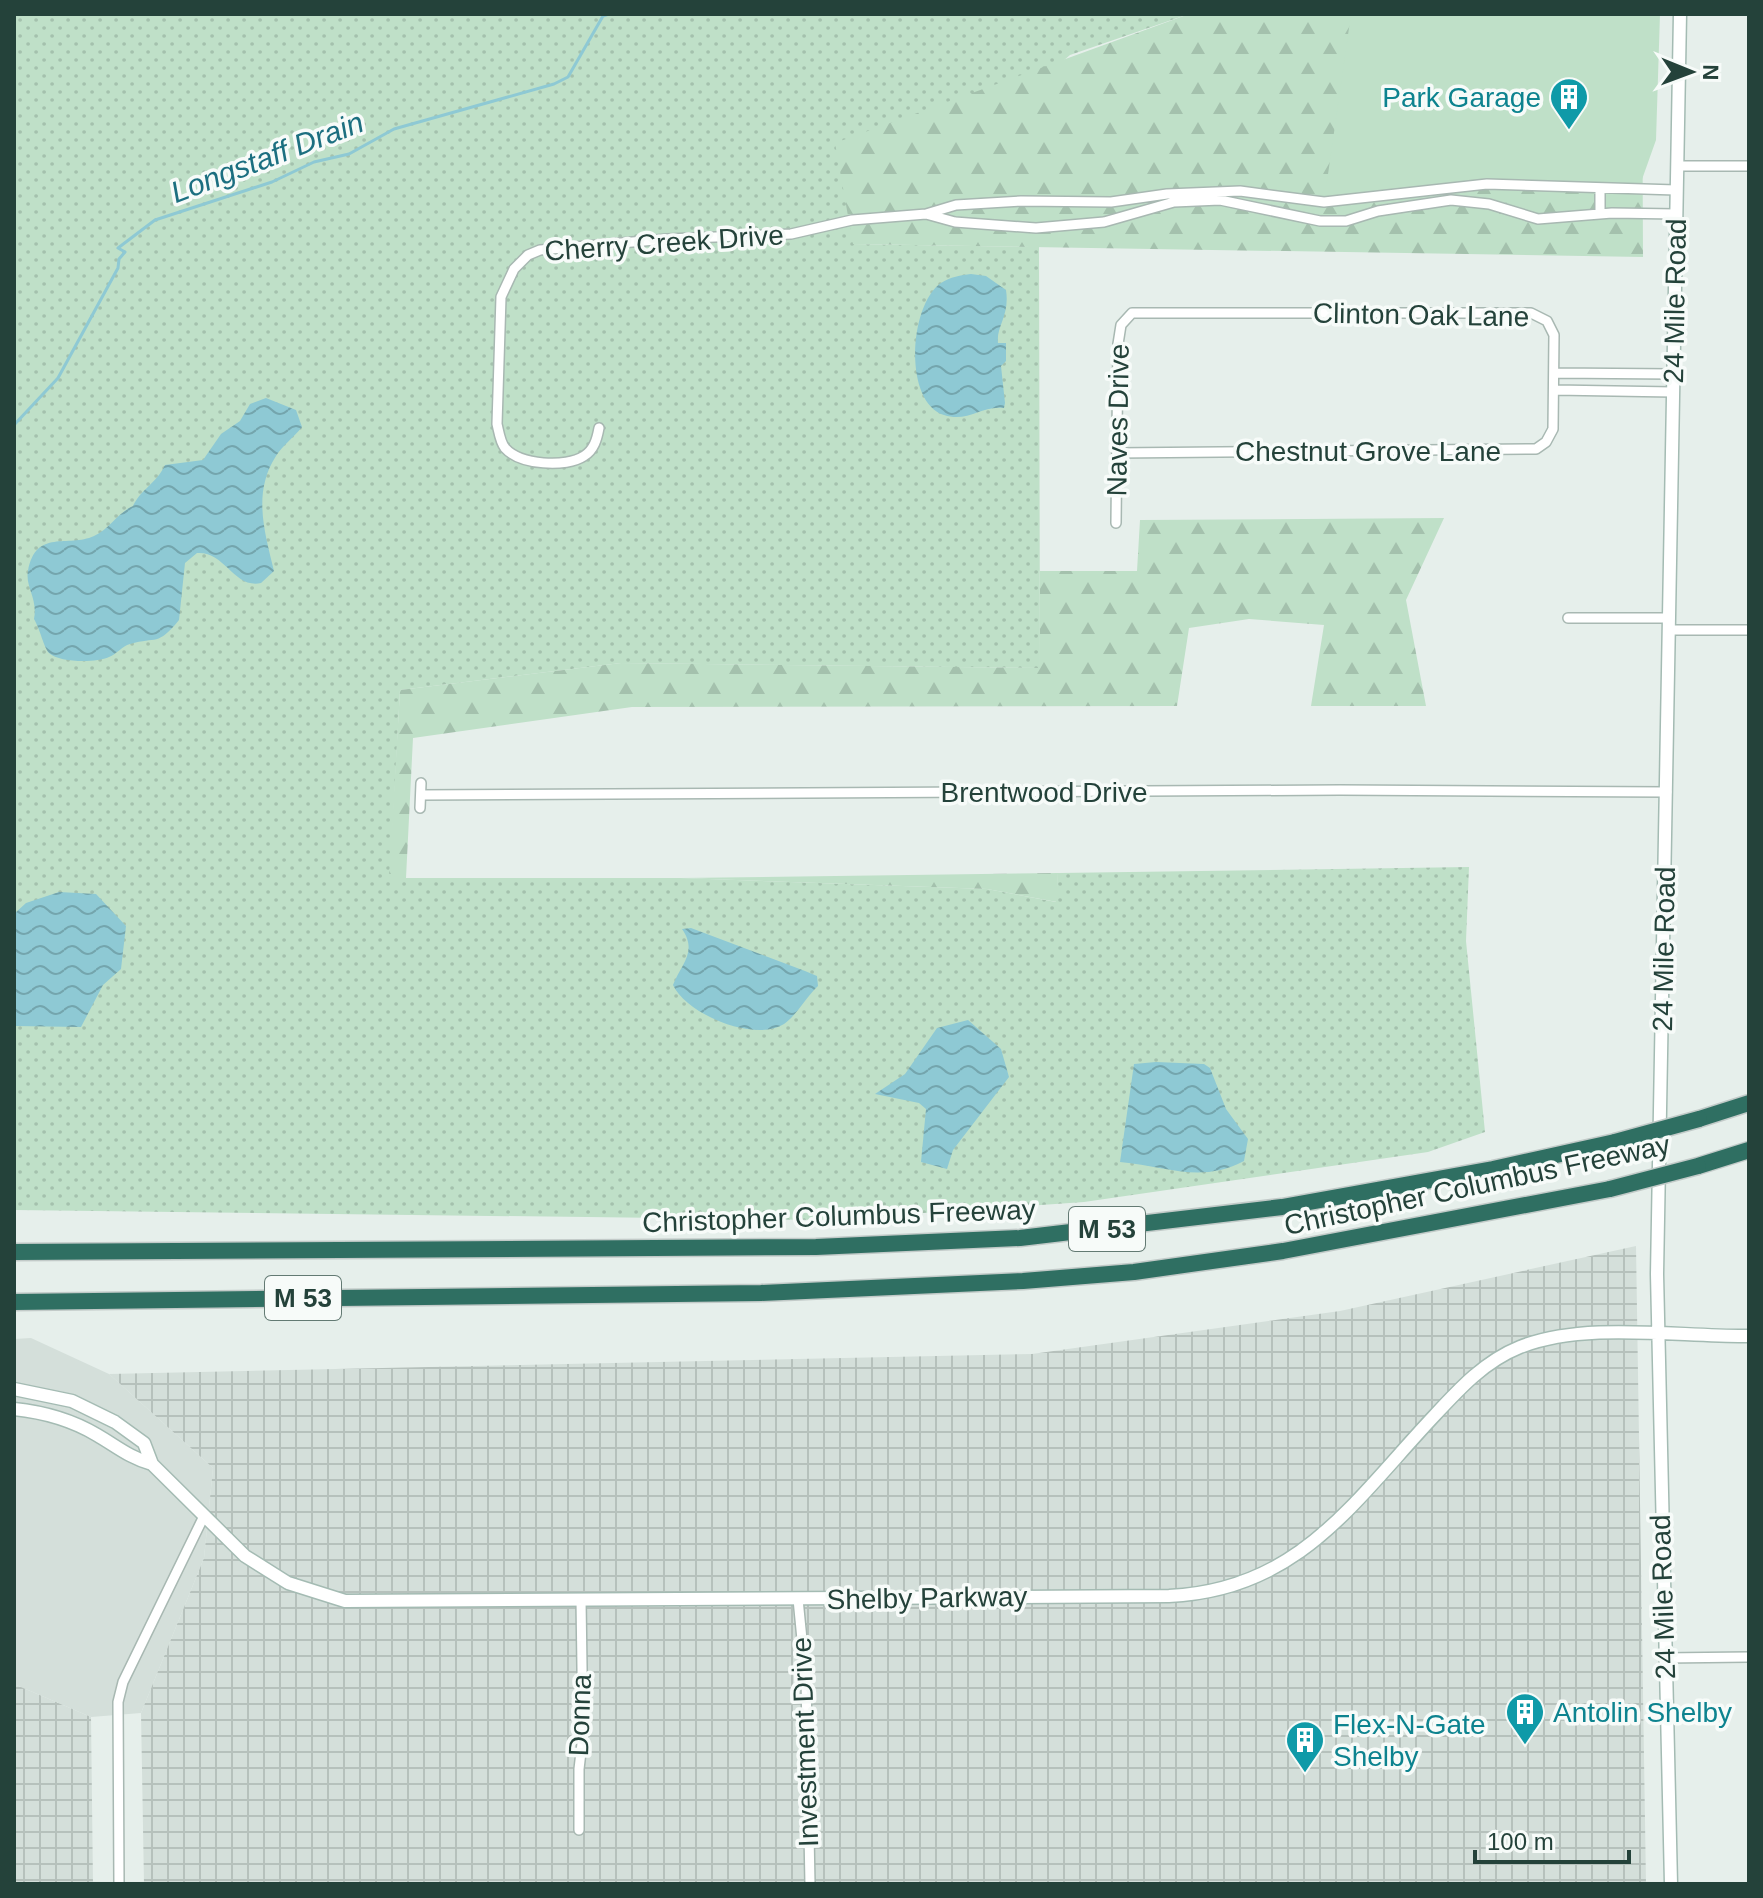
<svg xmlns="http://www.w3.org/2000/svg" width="1763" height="1898" viewBox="0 0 1763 1898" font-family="Arial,sans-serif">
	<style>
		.built { fill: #d4dfda }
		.industrial { fill: url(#industrial-grid) }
		.grass { fill: url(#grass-dots) }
		.forest { fill: url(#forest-firs) }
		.park { fill: #bfe0c8 }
		.water { fill: url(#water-waves) }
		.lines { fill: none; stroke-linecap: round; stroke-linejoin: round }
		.stream { stroke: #8ec9d4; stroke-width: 3 }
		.street-casing { stroke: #a8b8b2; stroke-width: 12 }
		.secondary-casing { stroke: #a4bbb3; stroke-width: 15 }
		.highway-casing { stroke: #c2cac8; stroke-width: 19 }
		.street { stroke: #fff; stroke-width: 9 }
		.secondary { stroke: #fff; stroke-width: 12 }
		.highway { stroke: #2f6f62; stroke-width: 16 }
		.highway-bridge-casing { stroke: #c2cac8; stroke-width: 19; stroke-linecap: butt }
		.highway-bridge { stroke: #2f6f62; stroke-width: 16 }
		.labels { text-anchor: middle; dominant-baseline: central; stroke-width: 7; stroke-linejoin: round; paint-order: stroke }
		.shield { fill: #f7fbf9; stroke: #637a73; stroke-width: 2 }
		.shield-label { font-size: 26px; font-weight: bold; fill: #24423a }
		.culture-label { font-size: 28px; fill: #0d838f; stroke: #f7fbf9; text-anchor: start }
		.street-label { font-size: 28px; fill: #24423a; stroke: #f7fbf9 }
		.water-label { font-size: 30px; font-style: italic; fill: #1c6f80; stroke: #f7fbf9 }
	</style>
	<defs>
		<pattern id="industrial-grid" width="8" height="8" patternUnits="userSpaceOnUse" patternTransform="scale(2)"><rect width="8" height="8" fill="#d4dfda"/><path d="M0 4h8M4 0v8" fill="none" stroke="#b6c1bc"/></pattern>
		<pattern id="grass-dots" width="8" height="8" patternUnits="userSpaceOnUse" patternTransform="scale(2)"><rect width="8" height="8" fill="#bfe0c8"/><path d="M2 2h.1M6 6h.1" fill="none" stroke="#a4c1ad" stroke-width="1.8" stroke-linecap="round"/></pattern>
		<pattern id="forest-firs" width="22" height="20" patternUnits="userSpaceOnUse" patternTransform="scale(2)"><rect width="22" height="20" fill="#bfe0c8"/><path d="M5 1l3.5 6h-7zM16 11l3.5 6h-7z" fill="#a4c1ad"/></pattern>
		<pattern id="water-waves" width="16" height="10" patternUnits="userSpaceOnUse" patternTransform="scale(2)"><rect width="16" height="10" fill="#8ec9d4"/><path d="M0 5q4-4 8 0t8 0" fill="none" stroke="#74a5ad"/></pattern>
	</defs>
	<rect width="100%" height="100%" fill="#e6efeb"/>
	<path class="built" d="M31 1338 109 1374 213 1468 204 1558 141 1713 91 1717 14 1684V1339Z"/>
	<path class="industrial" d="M1636 1246 1646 1884H144L141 1713 204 1558 213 1468 109 1374 1032 1354 1340 1311Z
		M14 1684 91 1717 93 1884H14Z"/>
	<path class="grass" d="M14 14H1189L1070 55 853 244 1039 247 1040 668 621 663 400 690 390 878H681L987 889 1056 902 1058 873 1469 867 1466 941 1485 1132 1428 1152 1084 1202 822 1220 14 1210Z"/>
	<path class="forest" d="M1189 14H1642L1643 257 853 244 835 143Z
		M1444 518 1406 600 1426 706H1311L1324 625 1249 619 1189 628 1177 706 632 707 413 738 406 878H389L400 690 621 663 1040 668V571H1137L1140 520Z
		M1058 873 1057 902 987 889 681 878Z"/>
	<path class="park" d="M1351 14H1660L1656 140 1640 185 1440 190 1324 202Z"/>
	<path class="water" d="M971 274 986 276 1006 290C1010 316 996 326 998 343H1006V361L1001 366 1005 403 1004 408C981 405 968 423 944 415 903 402 909 305 941 283 950 277 961 275 971 274Z
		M266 398 296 410 302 427C294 437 283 445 276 456 252 493 265 533 274 571L261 583C234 589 225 551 197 553L185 563 179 620C157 647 157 636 130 644 122 646 117 654 109 657 96 663 60 663 49 653 44 648 40 629 34 619 38 598 25 587 28 571 36 528 68 548 94 536 110 529 117 513 133 506 141 489 156 484 165 465L203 460 221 434 240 421 250 404Z
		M59 892 96 894 126 926 121 969 103 985 81 1027 15 1026 14 914 26 903Z
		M691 928 805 971 817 976 818 986C806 997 797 1015 784 1024 755 1043 686 1014 673 985 681 964 698 952 682 929Z
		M968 1020 1001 1049 1009 1077 953 1150 947 1169 921 1162 926 1109 919 1103 875 1094 905 1074 937 1028Z
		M1156 1062 1204 1064 1210 1068 1226 1109 1248 1139 1244 1161C1200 1184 1167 1166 1120 1162L1134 1064Z"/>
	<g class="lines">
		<path class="stream" d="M14 425 58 378 118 268 119 259 125 252 118 248 155 220 272 182 314 162 349 154 394 129 554 84 568 77 603 16 609 14"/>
		<defs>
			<path id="street" d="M1677 166H1749
				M1600 190V213
				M926 214 955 222 1036 228 1104 222 1174 202 1220 200 1320 221H1346L1378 211 1451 200 1489 204 1538 219 1612 213 1676 214
				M1555 373 1673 374
				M1555 390 1673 392
				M599 428C597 439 594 450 584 456 566 468 520 465 505 448 500 442 499 432 497 424L501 297 514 269 528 255 540 250 667 239 791 234 852 220 926 214 956 205 1021 201 1111 202 1167 194 1240 191 1324 202 1487 184 1676 190
				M1116 523 1118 344 1121 325 1132 313H1531L1547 321 1554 335 1553 429 1546 442 1536 449 1117 453
				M1568 618H1670
				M1670 630H1749
				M421 795 1340 790 1667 792
				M420 808 421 783
				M798 1599 806 1680 810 1884
				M1664 1658 1749 1657
				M579 1830V1769L583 1735 581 1600
				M119 1884 118 1702 123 1682 204 1516"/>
			<path id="secondary" d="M14 1389 72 1401 115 1422 144 1443 152 1464 245 1556 288 1583 345 1601 1169 1596C1299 1590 1353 1502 1435 1415 1460 1388 1485 1361 1520 1347 1586 1321 1678 1337 1749 1336
				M14 1409C43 1412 72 1420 97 1435 116 1446 130 1458 152 1464
				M1671 1884 1657 1274 1680 14"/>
			<path id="highway" d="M1699 1119 1749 1103
				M1698 1166 1749 1150
				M14 1252 816 1247 1020 1238 1282 1207 1493 1169 1615 1142
				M14 1302 761 1293 1023 1281 1134 1272 1283 1251 1610 1189"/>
		</defs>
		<use href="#street" class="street-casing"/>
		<use href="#secondary" class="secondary-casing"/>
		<use href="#highway" class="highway-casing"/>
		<use href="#street" class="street"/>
		<use href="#secondary" class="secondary"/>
		<use href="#highway" class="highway"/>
		<defs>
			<path id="highway-bridge" d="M1615 1142 1699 1119
				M1610 1189 1698 1166"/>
		</defs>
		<use href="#highway-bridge" class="highway-bridge-casing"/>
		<use href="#highway-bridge" class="highway-bridge"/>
	</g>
	<defs>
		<symbol id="building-pin" viewBox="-11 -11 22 30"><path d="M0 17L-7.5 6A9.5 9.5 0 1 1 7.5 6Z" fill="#0f9aa8" stroke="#f7fbf9"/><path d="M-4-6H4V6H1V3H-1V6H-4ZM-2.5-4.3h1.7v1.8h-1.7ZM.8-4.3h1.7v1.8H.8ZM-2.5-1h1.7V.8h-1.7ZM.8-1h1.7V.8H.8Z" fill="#fff"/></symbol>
	</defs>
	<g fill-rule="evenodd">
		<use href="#building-pin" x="1547" y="75" width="44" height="60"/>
		<use href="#building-pin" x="1503" y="1690" width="44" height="60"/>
		<use href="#building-pin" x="1283" y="1718" width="44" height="60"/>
	</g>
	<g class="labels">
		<g class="shield">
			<rect x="1069" y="1207" width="76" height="44" rx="6"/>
			<rect x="265" y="1276" width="76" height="44" rx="6"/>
		</g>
		<g class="shield-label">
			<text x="1107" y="1229">M 53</text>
			<text x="303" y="1298">M 53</text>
		</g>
		<g class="culture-label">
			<text x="1541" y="97" text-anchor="end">Park Garage</text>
			<text x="1553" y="1712">Antolin Shelby</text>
			<text x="1333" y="1724">Flex-N-Gate<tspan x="1333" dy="32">Shelby</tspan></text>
		</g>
		<g class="street-label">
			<text transform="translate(664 243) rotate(-4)">Cherry Creek Drive</text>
			<text transform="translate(1675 301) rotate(-89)">24 Mile Road</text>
			<text transform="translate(1421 315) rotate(1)">Clinton Oak Lane</text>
			<text transform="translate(1118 420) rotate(-89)">Naves Drive</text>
			<text x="1368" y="451">Chestnut Grove Lane</text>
			<text x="1044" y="792">Brentwood Drive</text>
			<text transform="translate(1664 949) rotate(-89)">24 Mile Road</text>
			<text transform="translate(1477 1185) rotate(-12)">Christopher Columbus Freeway</text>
			<text transform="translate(839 1216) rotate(-2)">Christopher Columbus Freeway</text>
			<text transform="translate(1663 1597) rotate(-92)">24 Mile Road</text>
			<text transform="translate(927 1598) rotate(-1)">Shelby Parkway</text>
			<text transform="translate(580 1715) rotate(-88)">Donna</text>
			<text transform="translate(805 1742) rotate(-92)">Investment Drive</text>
		</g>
		<g class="water-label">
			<text transform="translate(267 157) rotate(-21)">Longstaff Drain</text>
		</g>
	</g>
	<rect width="1763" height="1898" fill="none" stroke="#24423a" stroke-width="32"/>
	<g transform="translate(1691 72) rotate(91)" stroke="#f7fbf9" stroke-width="6" paint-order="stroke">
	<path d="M0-6L14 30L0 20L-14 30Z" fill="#24423a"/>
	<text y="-12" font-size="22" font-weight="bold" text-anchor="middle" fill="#24423a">N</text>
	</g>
	<path d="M1475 1850v12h154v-12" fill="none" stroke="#24423a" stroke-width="4"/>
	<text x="1487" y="1850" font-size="24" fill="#24423a" stroke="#f7fbf9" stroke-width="6" paint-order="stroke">100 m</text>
</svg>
